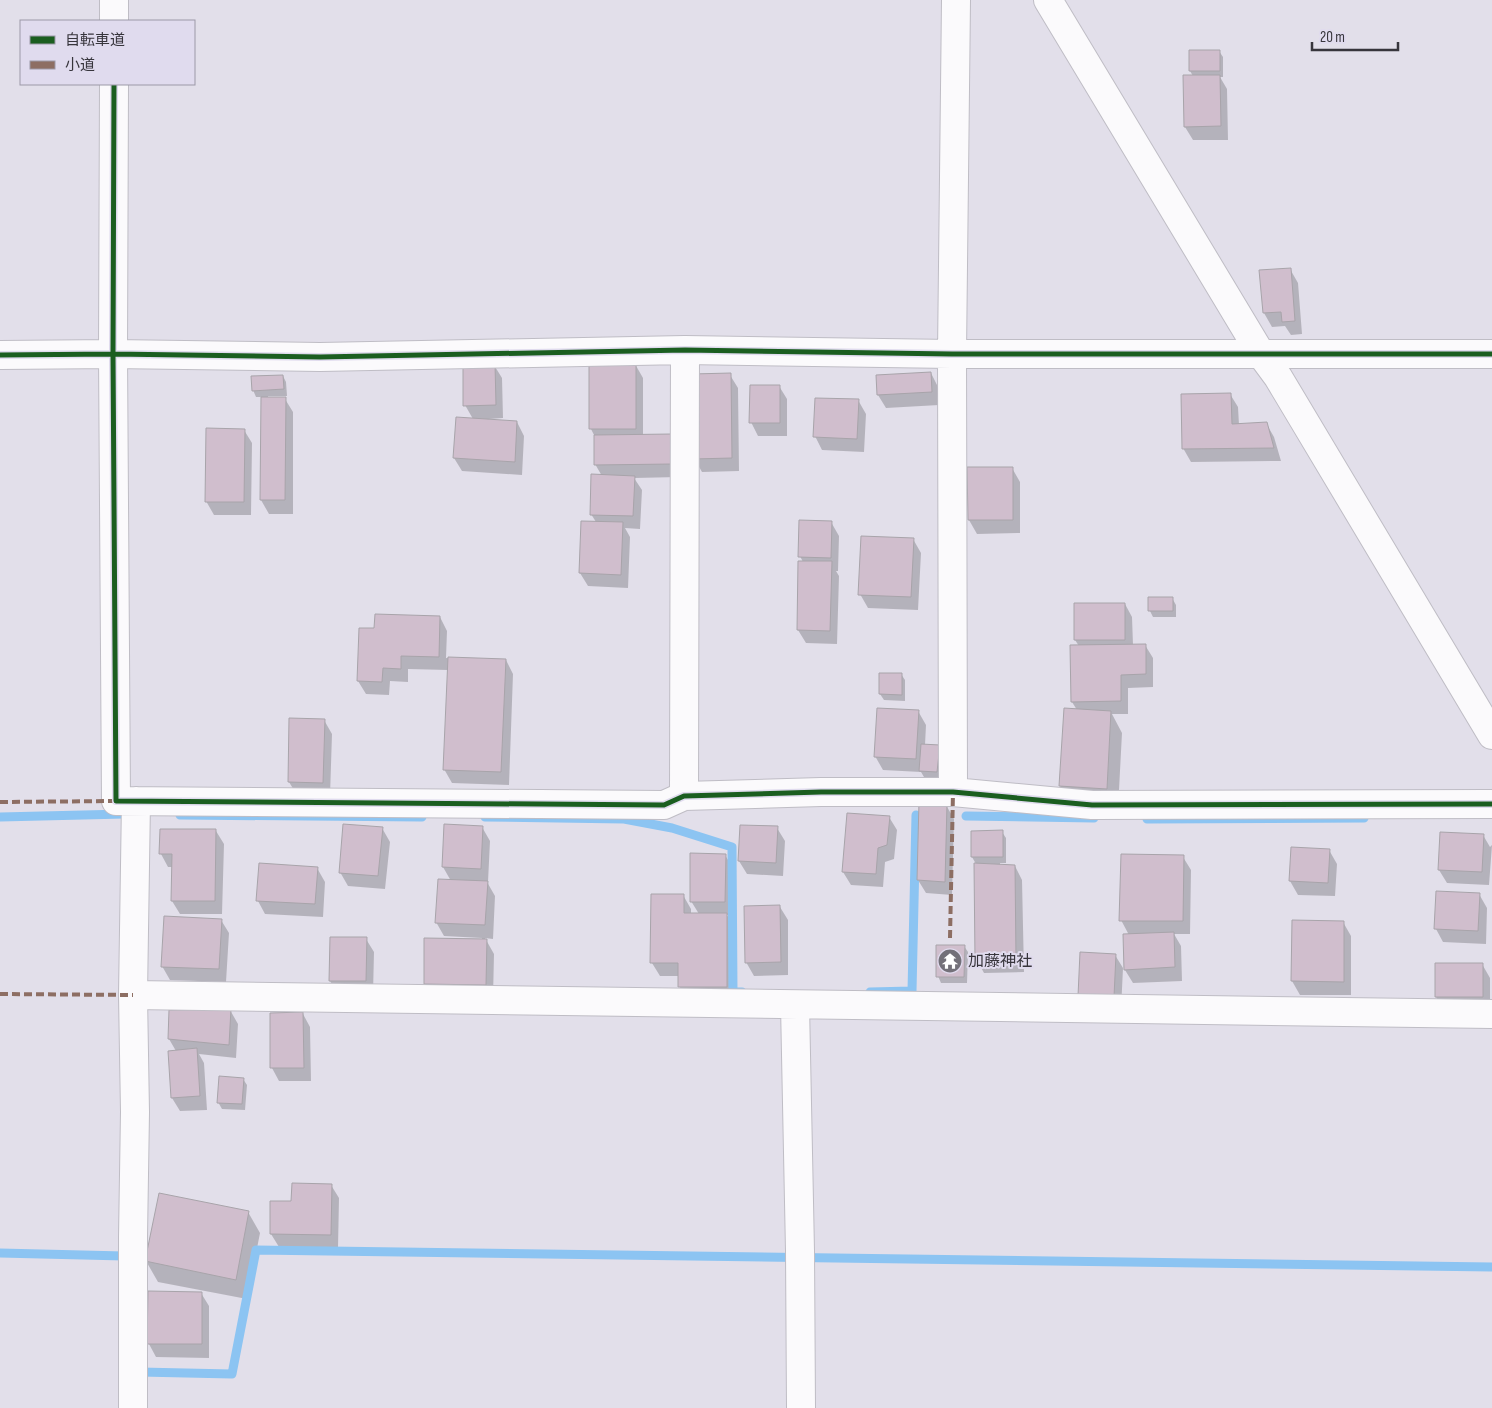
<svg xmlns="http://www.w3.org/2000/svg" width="1492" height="1408" viewBox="0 0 1492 1408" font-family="'Sofia Sans Condensed','Noto Sans JP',sans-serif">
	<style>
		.shadow { fill: #0003 }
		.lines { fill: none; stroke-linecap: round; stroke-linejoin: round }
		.stream { stroke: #8cc4f2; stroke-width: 9 }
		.building { fill: #d0becd; stroke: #a8a4aa }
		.minor-casing { stroke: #bfbdc5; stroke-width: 30 }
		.minor { stroke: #fbfafc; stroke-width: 28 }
		.quiet { stroke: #8d6e63; stroke-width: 4; stroke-dasharray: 8 4; stroke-linecap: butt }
		.cycleway-casing { stroke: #e0dbee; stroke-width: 8 }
		.cycleway { stroke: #1b5e20; stroke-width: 5 }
		.labels { text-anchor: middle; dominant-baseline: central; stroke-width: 4; stroke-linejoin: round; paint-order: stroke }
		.poi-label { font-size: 16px; fill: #37353c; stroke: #e0dbee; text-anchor: start }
	</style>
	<rect width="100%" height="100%" fill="#e2dfea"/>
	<path class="shadow" d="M1219 51 1223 57V77H1220L1227 89 1228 140H1193L1185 127 1193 76 1190 71Z
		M1290 269 1298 283 1302 334 1291 335 1285 326 1272 327 1264 313 1261 271Z
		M635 364 643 378V436L671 435 679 477 634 478 642 490 640 529 625 528 630 537 628 588 588 586 580 573 596 522 591 514 602 476 595 464V437L591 429 590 365Z
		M494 365 502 378 503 418 489 419V420L517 422 524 436 522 475 462 471 454 458 473 419 465 405Z
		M931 373 938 387 939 405 886 408 878 395Z
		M730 375 738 388 739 471 702 472 694 458Z
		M283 376 286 382 287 396H268V399H285L293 412V514H269L261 500 262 397H256L253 390Z
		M779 386 787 399V436H758L751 422Z
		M1230 394 1238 407 1239 425 1266 423 1274 437 1281 461 1191 462 1183 448Z
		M858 400 866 414 864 452 822 450 815 436Z
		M244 430 252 443 251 515H214L206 501Z
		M969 468H1012L1020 482V533L977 534 969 520Z
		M831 522 839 536 838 571H836L839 576 837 644 806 643 798 630 803 562 800 556Z
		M913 539 921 553 918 610 868 608 860 594Z
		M1172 598 1176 605V617H1153L1150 611Z
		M1125 604 1132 617 1133 645H1145L1153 658V687L1128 688V714H1112L1122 733 1118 809 1072 806 1060 786 1077 710 1072 702 1079 646 1075 640Z
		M440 617 447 631 446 658 506 660 513 674 509 785 452 783 444 769 448 670 408 669V682L390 681 389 695 366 694 358 681 375 630Z
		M901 674 905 680V701L884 700 880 694Z
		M918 711 926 725 925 745 943 753 940 778 924 777 921 772 883 770 875 756Z
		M324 720 332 734 330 796 297 795 289 782Z
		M946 805 954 819 952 895 926 893 918 880Z
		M889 817 897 830 894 859 885 862 883 887 851 885 843 872Z
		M482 827 490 841 488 882H487L495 896 493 939 485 938 494 954 493 998H433L425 984 482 940V938L444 936 436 922 451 881 443 867Z
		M382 828 390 842 385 889 348 886 340 872Z
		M777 828 785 841 783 876 747 874 739 861Z
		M216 831 224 844 222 914H180L172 901 173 867H168L161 854Z
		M972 832H1002L1006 838V863H1000V865L1015 866 1022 880 1024 972 984 973 977 960 976 864 972 857Z
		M1483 835 1490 847 1492 845 1489 885 1447 883 1439 870Z
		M1329 850 1337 864 1335 896 1298 895 1290 881Z
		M725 855 733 868 732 915H727L734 928V1000H687L679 986V976H660L652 963 683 895 691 909V914H699L691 901Z
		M1183 857 1191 870 1190 934H1174L1181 946 1182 981 1133 983 1125 970 1129 935 1121 920Z
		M317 868 325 882 323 917 265 914 258 901Z
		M1479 894 1487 908 1486 944 1443 942 1436 929Z
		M780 907 788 920V975L754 976 746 962Z
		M221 920 229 933 226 982 170 980 162 966Z
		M1343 922 1351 936V995H1300L1292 981Z
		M366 939 374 952 373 994H338L330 981Z
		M964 946 968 952 967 983H941L938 976Z
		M1115 955 1123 968 1121 1010 1079 995Z
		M1482 964 1490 978V1011L1444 1010 1436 997Z
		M230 1010 238 1024 236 1058 199 1054 204 1063 207 1110 180 1111 172 1098 169 1052 176 1051 169 1039Z
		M303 1014 310 1027 311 1081H279L272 1068Z
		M243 1079 247 1085 245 1110 222 1109 218 1102Z
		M331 1185 339 1198 338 1248 279 1247 271 1234 293 1202Z
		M248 1212 260 1233 247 1299 158 1282 146 1261Z
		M201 1293 209 1306V1358L156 1357 149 1344Z"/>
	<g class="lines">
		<path class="stream" d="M180 815 422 817
			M966 816 1094 818
			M0 817 125 814
			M485 817 624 819 672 828 732 847 733 992H742
			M1147 819 1364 818
			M870 992 912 991 916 815
			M0 1253 124 1256V1263
			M140 1372 232 1374 256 1250 1492 1267"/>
	</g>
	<path class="building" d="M1189 50H1220V71H1189Z
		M1183 75H1220L1221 126 1184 127Z
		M1291 268 1295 321 1282 322 1281 312 1263 313 1259 270Z
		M636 363V429H589V364Z
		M463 364H495L496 405 463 406Z
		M931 372 932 392 877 395 876 375Z
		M731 373 732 458 693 459 692 374Z
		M283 375 284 389 252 391 251 376Z
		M750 385H780V423H749Z
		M1231 393 1232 424 1267 422 1274 448 1182 449 1181 394Z
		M261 397H286L285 500H260Z
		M815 398 859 399 857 439 813 437Z
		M456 417 517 421 515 462 453 458Z
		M206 428 245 429 244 502H205Z
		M672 434V464L594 465V435Z
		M967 467H1013V520H968Z
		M591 474 635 476 633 516 590 515Z
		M799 520 832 521 831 558 798 557Z
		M581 521 623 522 621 575 579 573Z
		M861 536 914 538 911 597 858 595Z
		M798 561H832L830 631 797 630Z
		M1148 597H1173V611H1148Z
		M1074 603H1125V640H1074Z
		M375 614 440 616 439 657 401 656V669L383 668 382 682 357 681 359 628H374Z
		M1146 644V674L1121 675V701L1071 702 1070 645Z
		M448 657 506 659 501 772 443 770Z
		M879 673H902V695L879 694Z
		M877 708 919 710 916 759 874 757Z
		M1064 708 1111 711 1107 789 1059 786Z
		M289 718 325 719 323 783 288 782Z
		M921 744 940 745 937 772 919 771Z
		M919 801 947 804 945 882 917 880Z
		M847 813 890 816 887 845 878 848 876 874 842 872Z
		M343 824 383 827 378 876 339 873Z
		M444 824 483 826 481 869 442 867Z
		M740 825 778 826 776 863 738 861Z
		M160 829H216L215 901H171L172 854H159Z
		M1003 830V857H971V831Z
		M1440 832 1484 834 1482 872 1438 870Z
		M1291 847 1330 849 1328 883 1289 881Z
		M690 853 726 854 725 902H690Z
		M1121 854 1184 855 1183 921H1119Z
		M259 863 318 867 315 904 256 901Z
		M974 863 1015 865 1016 959 975 960Z
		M438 879 488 881 485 925 435 923Z
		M1436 891 1480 893 1478 931 1434 929Z
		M651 894H684V913H727V987H678V963H650Z
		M780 905 781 962 745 963 744 906Z
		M164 916 222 919 219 969 161 967Z
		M1292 920 1344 921V982L1291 981Z
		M1174 932 1175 967 1124 970 1123 934Z
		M330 937H367L366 981H329Z
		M424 938 487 939 486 985 424 984Z
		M936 945H965L964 977H936Z
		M1080 952 1116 954 1114 997 1078 996Z
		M1435 963H1483V997H1435Z
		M231 1009 229 1045 168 1039 169 1010Z
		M303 1012 304 1068H270V1013Z
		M197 1048 200 1096 171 1098 168 1051Z
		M219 1076 244 1078 242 1104 217 1103Z
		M292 1183 332 1184 331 1235 270 1234V1201H291Z
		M159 1193 249 1211 236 1280 145 1261Z
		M148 1291 202 1292V1344H147Z"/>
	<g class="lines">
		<defs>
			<path id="minor" d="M1048 0 1261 354 1278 377 1492 735
				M114 21V0
				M114 84 113 354 116 801 664 805 684 796 821 792H953L1092 805 1492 804
				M0 355 113 354 320 357 685 350 952 354H1492
				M953 792 952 354 956 0
				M684 796 685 350
				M133 995 1492 1014
				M795 1005 800 1251 801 1408
				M133 1408V1237L135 1112 133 995 136 801"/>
		</defs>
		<use href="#minor" class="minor-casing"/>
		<use href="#minor" class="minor"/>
		<path class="quiet" d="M0 802 116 801
			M950 938 953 792
			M0 994 133 995"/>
		<defs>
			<path id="cycleway" d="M114 84 113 354 116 801 664 805 684 796 821 792H953L1092 805 1492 804
				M0 355 113 354 320 357 685 350 952 354H1492"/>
		</defs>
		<use href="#cycleway" class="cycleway-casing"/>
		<use href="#cycleway" class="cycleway"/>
	</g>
	<defs>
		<symbol id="temple-disc" viewBox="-11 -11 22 22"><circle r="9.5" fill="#737079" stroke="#e0dbee"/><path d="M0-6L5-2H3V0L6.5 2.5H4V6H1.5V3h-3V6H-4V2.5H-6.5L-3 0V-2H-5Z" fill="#fff"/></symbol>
	</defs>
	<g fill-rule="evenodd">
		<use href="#temple-disc" x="936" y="947" width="28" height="28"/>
	</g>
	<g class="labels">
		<g class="poi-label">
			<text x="968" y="961">加藤神社</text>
		</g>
	</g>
	<rect x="20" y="20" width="175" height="65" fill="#e0dbee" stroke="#9c99a7"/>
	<rect x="30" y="36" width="25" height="8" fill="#1b5e20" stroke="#9c99a7"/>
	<text x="65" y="45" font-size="15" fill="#37353c">自転車道</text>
	<rect x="30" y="61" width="25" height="8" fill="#8d6e63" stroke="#9c99a7"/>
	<text x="65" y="70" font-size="15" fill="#37353c">小道</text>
	<path d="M1312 42v8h86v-8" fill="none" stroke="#37353c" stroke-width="2.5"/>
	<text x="1320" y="42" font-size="15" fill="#37353c" stroke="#e0dbee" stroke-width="4" paint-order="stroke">20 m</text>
</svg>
